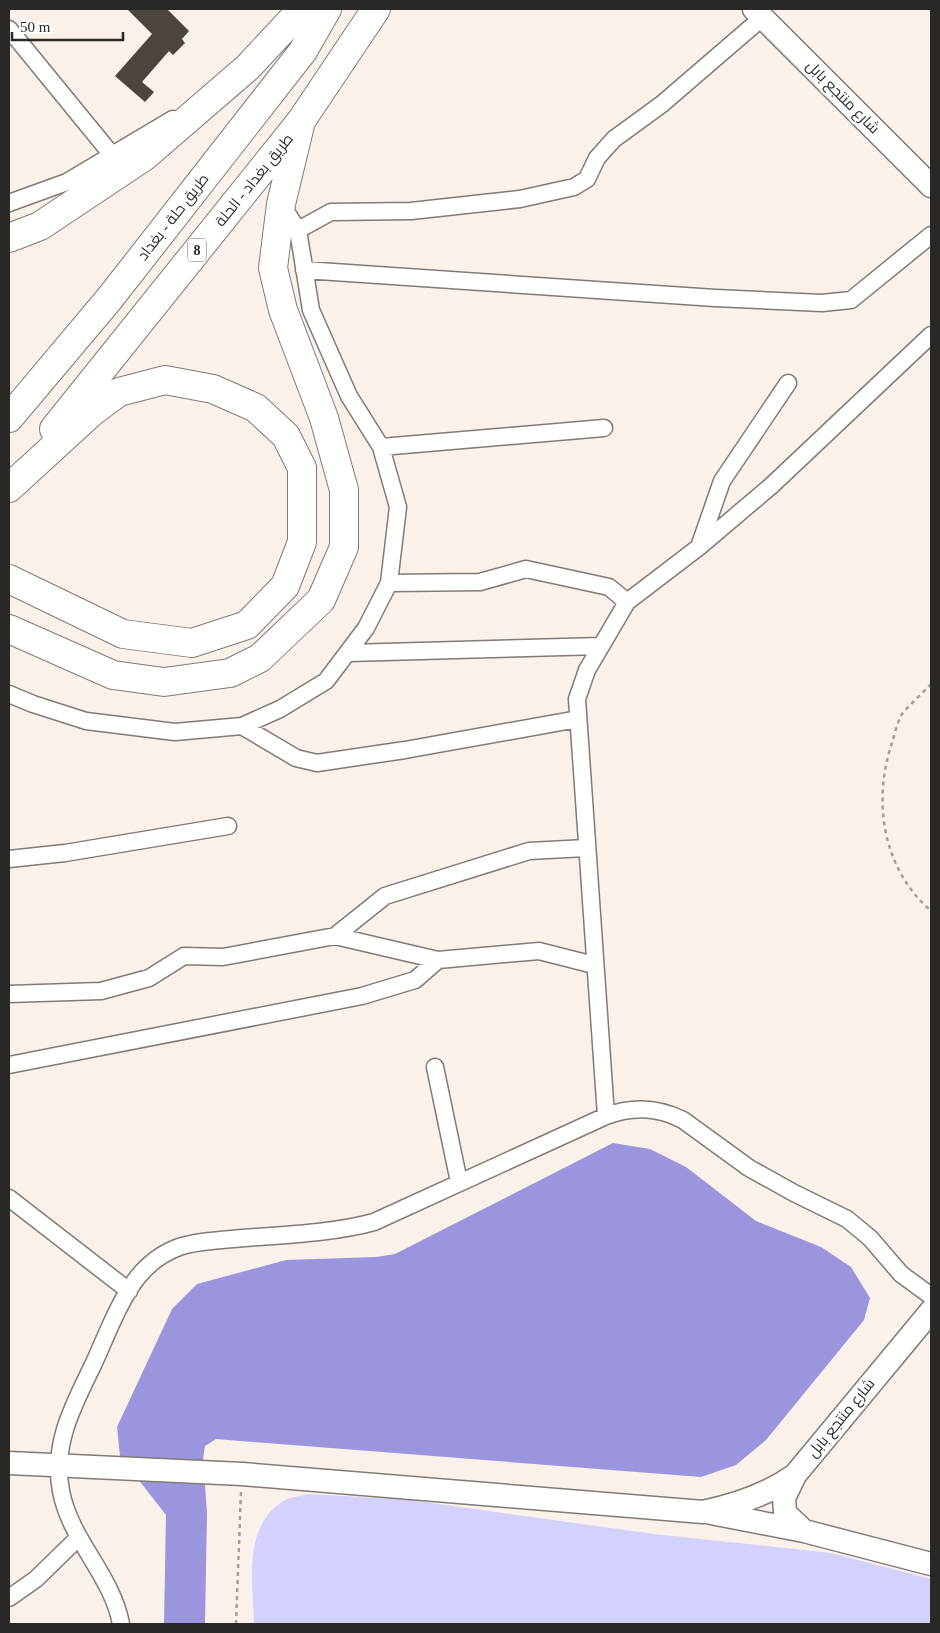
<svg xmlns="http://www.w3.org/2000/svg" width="940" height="1633" viewBox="0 0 940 1633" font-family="'Times New Roman',Cairo,serif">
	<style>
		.green { fill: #d3d1fe }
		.water { fill: #9b95dd }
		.building { fill: #4b443f }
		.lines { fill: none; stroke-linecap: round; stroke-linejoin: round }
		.street-casing { stroke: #827a74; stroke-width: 19 }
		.secondary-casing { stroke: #827a74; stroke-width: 25 }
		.highway-casing { stroke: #827a74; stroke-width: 30 }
		.path { stroke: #a59f9a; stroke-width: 2.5; stroke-dasharray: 4 4; stroke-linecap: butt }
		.street { stroke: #fff; stroke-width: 16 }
		.secondary { stroke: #fff; stroke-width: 22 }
		.highway { stroke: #fff; stroke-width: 28 }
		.labels { text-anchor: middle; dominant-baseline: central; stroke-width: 5; stroke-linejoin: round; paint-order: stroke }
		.shield { fill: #fff; stroke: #6a6866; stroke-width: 1 }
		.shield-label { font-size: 14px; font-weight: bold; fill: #2a2825 }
		.street-label { font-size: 15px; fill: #2a2825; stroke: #fff }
	</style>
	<rect width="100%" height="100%" fill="#f9f1ea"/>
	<path class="green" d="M308 1494 410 1500 654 1534 831 1553 931 1579V1624H254C253 1583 242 1525 285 1500 292 1497 301 1496 308 1494Z"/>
	<path class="water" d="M613 1143 650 1149 686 1167 756 1221 821 1247 851 1267 870 1298 864 1320 766 1440 736 1465 701 1477 216 1439 205 1446 203 1459 207 1513 205 1624H164L166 1515 120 1456 117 1427 172 1309 197 1284 286 1260 376 1257 395 1254Z"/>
	<path class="building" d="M127 9H167L189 31 182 39 185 43 173 55 169 51 142 82 154 92 145 102 115 76 152 34Z"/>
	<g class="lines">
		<defs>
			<path id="street" d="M9 29 112 155
				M9 203 67 182 173 119
				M298 230 331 212 411 211 520 199 574 187 587 179 597 158 614 139 662 104 763 17
				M304 270 715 298 822 303 851 300 931 235
				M381 447 604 428
				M699 547 722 481 788 383
				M389 583 480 582 526 569 609 587 627 602
				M349 653 601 646
				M9 694 33 704 86 721 175 732 242 726 280 709 326 681 366 628 389 583 398 507 381 447 349 396 311 310 298 230 281 204
				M242 726 296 758 317 763 405 750 578 719
				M9 859 65 853 228 826
				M335 936 385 896 529 851 586 848
				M9 994 101 991 149 978 184 956 223 957 335 936 438 960 539 951 594 965
				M9 1065 362 996 415 980 438 960
				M435 1067 459 1182
				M606 1116 577 699 587 670 627 602 699 547 771 486 931 335
				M9 1198 129 1291
				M9 1598 36 1579 79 1537
				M121 1624C112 1575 70 1540 61 1491 52 1444 73 1406 93 1365 106 1337 118 1303 137 1278 148 1264 163 1253 179 1247 196 1241 214 1241 232 1239 277 1235 330 1234 374 1222L606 1116C633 1106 657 1107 683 1120L749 1168 794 1193 847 1219 870 1238 901 1274 931 1296"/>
			<path id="secondary" d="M754 9 931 186
				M9 1463 242 1474 703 1512C736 1505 767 1495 795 1475
				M711 1513 804 1531 931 1564
				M804 1531 785 1513 784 1498 795 1475 931 1311"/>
			<path id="highway" d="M9 238 40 226 145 156 248 67 302 9
				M9 418 110 298 303 51 327 9
				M54 429 301 121 376 9
				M9 488 92 412 119 392 165 380 213 389 256 408 286 436 302 468V542L285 586 247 625 192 643 123 634 9 579
				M9 629 113 675 164 682 230 673 260 658 321 600 344 547V490L324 418 283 310 273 268 281 204 301 121"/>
		</defs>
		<use href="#street" class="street-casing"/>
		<use href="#secondary" class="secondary-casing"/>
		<use href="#highway" class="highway-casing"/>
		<path class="path" d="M931 684C922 694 911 703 902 714 897 722 895 734 892 743 872 802 883 869 931 911
			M236 1624 241 1491"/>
		<use href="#street" class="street"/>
		<use href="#secondary" class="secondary"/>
		<use href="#highway" class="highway"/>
	</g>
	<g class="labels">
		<rect class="shield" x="188" y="238.5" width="18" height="23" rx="4"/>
		<g class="shield-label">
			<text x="197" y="250">8</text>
		</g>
		<g class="street-label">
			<text transform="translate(843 97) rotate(45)">شارع منتجع بابل</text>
			<text transform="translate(254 180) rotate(-51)">طريق بغداد - الحلة</text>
			<text transform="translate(173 217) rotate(-52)">طريق حلة - بغداد</text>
			<text transform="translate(841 1418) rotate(-51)">شارع منتجع بابل</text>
		</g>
	</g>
	<rect width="940" height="1633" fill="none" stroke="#2a2825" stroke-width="20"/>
	<path d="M12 32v8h111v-8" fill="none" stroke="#2a2825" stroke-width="2.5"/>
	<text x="20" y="32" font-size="15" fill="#2a2825" stroke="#ffffff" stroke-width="4" paint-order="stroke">50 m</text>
</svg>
